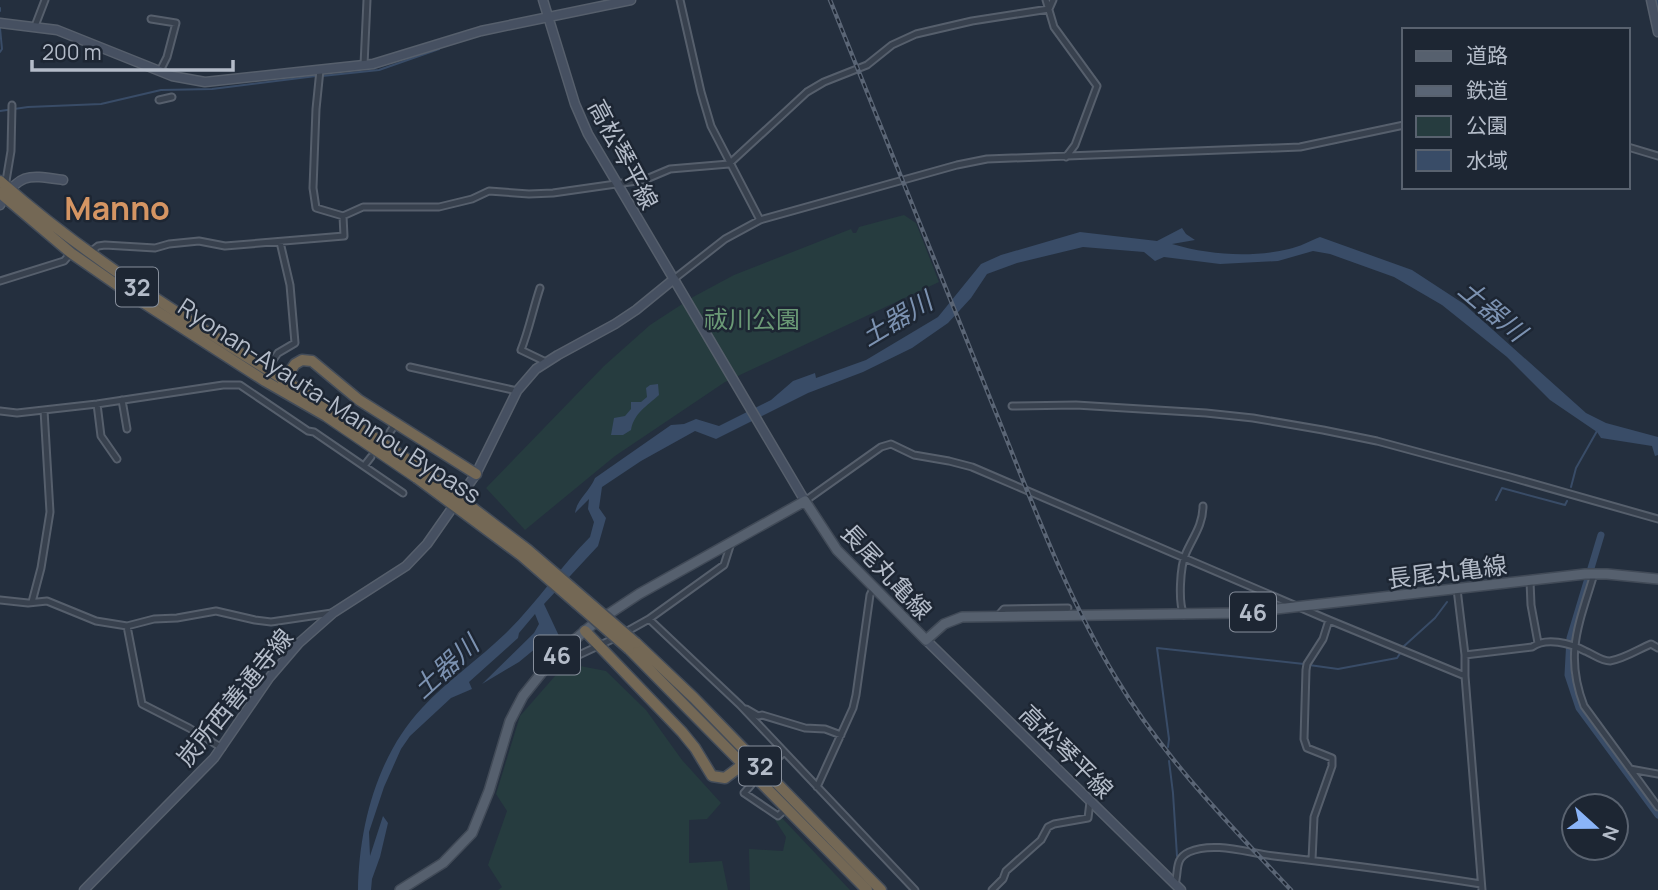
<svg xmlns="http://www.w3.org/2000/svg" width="1658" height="890" viewBox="0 0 1658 890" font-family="Manrope,'Noto Sans JP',sans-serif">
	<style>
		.green { fill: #263c3f }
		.water { fill: #394c67 }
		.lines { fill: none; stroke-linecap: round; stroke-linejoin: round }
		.stream { stroke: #394c67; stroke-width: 2 }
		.canal { stroke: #394c67; stroke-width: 7 }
		.street-tunnel { stroke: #3a4453; stroke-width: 5; stroke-dasharray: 5 2.5; stroke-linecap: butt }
		.street-casing { stroke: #565f6c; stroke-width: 9 }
		.secondary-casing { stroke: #565f6c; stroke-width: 11 }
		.primary-casing { stroke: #414a57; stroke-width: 12 }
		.highway-casing { stroke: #434c59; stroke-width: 13 }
		.street { stroke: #38414e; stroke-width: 5 }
		.secondary { stroke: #465061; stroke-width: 8 }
		.primary { stroke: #56606e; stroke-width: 9 }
		.highway { stroke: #746855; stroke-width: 10 }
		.rail-casing { stroke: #5a6575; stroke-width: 4.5 }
		.rail { stroke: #1d2633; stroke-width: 2; stroke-dasharray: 5; stroke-linecap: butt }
		.highway-bridge-casing { stroke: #434c59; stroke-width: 13; stroke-linecap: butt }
		.highway-bridge { stroke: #746855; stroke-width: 10 }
		.labels { text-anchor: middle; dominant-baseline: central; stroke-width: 5; stroke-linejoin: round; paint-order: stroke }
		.shield { fill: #1d2633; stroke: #878f9c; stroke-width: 2 }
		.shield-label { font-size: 23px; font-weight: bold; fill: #b4bcc9 }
		.street-label { font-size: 24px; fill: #b4bcc9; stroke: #1d2633 }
		.park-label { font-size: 24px; fill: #6b9a76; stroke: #1d2633 }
		.water-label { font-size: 26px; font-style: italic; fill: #7c92b1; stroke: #1d2633 }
		.district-label { font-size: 32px; font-weight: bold; fill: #d59563; stroke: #1d2633 }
	</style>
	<rect width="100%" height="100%" fill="#242f3e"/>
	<path class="green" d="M904 215 916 223 939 282 725 382 615 456 525 530 486 488 604 366 650 325 693 297 734 275 851 229 853 233H856L859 227Z
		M580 666 606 671 646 710 682 760 721 803 707 819 689 820V863L722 861 728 890H498L502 887 488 865 507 811 496 794 520 716 555 676Z
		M782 818 850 890H750L749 849 783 851 786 837 775 820Z"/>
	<path class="water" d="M1182 228 1186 234 1195 240 1172 244C1210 255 1250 258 1289 249 1299 247 1310 241 1320 237L1412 270 1464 304 1586 413 1606 423 1658 437V455L1655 456 1652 446 1601 438 1597 432 1550 400 1507 357 1442 305 1394 277 1330 254 1313 251 1278 261 1220 264 1164 257 1155 261 1144 252 1083 247 1017 263 987 274 971 298 948 323 912 348 863 372 808 393 716 439 695 431 641 461 602 487 599 508 606 518 598 546 544 604 559 636 553 645 536 648 519 662 482 684 534 633 539 624 535 614 519 633 518 638 469 682 472 689 451 698 410 736 401 749 384 787 369 832 370 856 383 816 388 823 380 857 372 879 371 890H358C359 826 377 756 422 708 447 681 479 659 506 633 536 604 560 567 590 537L594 522 588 509 589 499 575 513C577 499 590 491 595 478L671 425 684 424 696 419 719 426 771 400 793 381 815 373 816 378 866 360 938 317 981 264 1001 255 1080 232 1157 241Z
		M658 384 659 395C647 406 634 413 631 430L623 435H611L614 418 625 416 631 409V402H641L647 397 646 388 650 385Z"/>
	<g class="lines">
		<path class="stream" d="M0 8V11
			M0 52 2 49 0 28
			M322 76 379 70 439 49
			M0 111 28 107 101 104 161 90 212 89 316 76
			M1571 487 1576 468 1597 431
			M1496 500 1502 488 1565 505 1567 501
			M1403 647 1435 618 1447 602
			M1309 665 1338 669 1397 658 1401 652
			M1168 747 1169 739 1157 648 1304 664
			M1169 761 1173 793 1177 856"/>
		<path class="canal" d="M1657 0 1658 6
			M1601 535 1570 638 1568 675 1579 708 1658 815"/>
		<path class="street-tunnel" d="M371 457 390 432
			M751 785 776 760"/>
		<defs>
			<path id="street" d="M680 0 701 92 711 126 760 220
				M1046 0 1054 27 1097 86 1075 145 1066 157
				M151 19 176 23 167 57 160 71
				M35 26 45 0
				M364 65 367 0
				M320 70 316 109 313 188 316 208 343 216 363 207H439L472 199 489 191 529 194 553 193 644 180 670 169 729 164 807 92 824 82 867 65 892 45 916 34 972 21 1049 9 1053 0
				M159 100 172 97
				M1628 147 1658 156
				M5 187 11 151 12 105
				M89 253 98 246 105 245 155 248 169 244 199 241 225 246 344 236 343 216
				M674 279 725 239 760 220 957 165 987 159 1300 147 1404 125
				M0 281 64 261 71 253
				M540 288C533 309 529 330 521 350L546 362
				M273 360 278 353 295 343 290 285 280 242
				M410 367 517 391
				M122 400 127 429
				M97 404 101 436 117 459
				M1012 406 1076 405 1206 413 1253 418 1323 430 1377 441 1510 477 1658 519
				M0 411 17 413 97 404 223 385H240L308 431 314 432 403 493
				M390 432 396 423
				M364 466 371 457
				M805 501 881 447 891 444 914 455 949 461 972 467 1329 620 1465 676 1482 890
				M1594 574C1579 624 1564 654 1584 706L1658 807
				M1530 581 1531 605 1538 643
				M1457 589 1465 655
				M0 600 28 603 47 601 96 621 127 626 154 619 177 618 216 611 255 620 271 622 332 613
				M32 602 41 568 50 512 44 410
				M1184 615C1178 603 1180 566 1186 553 1193 537 1203 525 1203 506
				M998 616 1004 609 1068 608
				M649 619 740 705 915 890
				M127 626 142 704 189 728 222 748
				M624 633 649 619 724 565 731 543
				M545 671 615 638
				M1465 676V655L1532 647C1546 637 1570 643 1585 651 1593 654 1601 661 1610 661 1624 659 1639 649 1651 644L1658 648
				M746 709 758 716 762 715 805 728 825 729 841 735
				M776 760 784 752
				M1630 769 1658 774
				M751 785 744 793 778 816 787 808
				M817 787 853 708 856 695 870 595 873 589
				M1312 860 1314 817 1332 766V758L1307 748 1304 739 1306 670 1307 664 1323 639 1329 620
				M1175 884C1179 871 1174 859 1189 852 1214 841 1248 853 1274 856 1343 864 1412 873 1481 884
				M992 890 1003 879 1006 871 1041 840 1048 827 1054 824 1088 818 1090 802"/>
			<path id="secondary" d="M543 0 575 104 588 134 805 501
				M1651 0 1658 32
				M0 23 57 30 172 76 205 82 373 64 481 31 631 0
				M0 205C19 172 29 175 63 180
				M926 640 1181 890
				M84 890 214 758 269 678 299 643 333 613 406 566 427 544 476 474 517 391 536 369 558 355 615 324 636 310 674 279"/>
			<path id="primary" d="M400 890 443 863 472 833 489 791 510 721 523 696 555 656 592 625 639 594 805 501 837 550 926 640 944 624 962 617 1241 613 1585 574H1607L1658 579"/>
			<path id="highway" d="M0 181C129 295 283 373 424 471
				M0 193 71 253 130 294 265 381 326 416 417 478
				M283 382 295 364 302 360 312 361 359 400 476 474
				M585 631 682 732 695 748 712 776 725 778 746 762
				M636 643 694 698 881 890
				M629 649 867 890"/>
		</defs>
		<use href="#street" class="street-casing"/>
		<use href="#secondary" class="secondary-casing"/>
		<use href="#primary" class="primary-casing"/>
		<use href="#highway" class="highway-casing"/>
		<use href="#street" class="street"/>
		<use href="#secondary" class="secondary"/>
		<use href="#primary" class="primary"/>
		<use href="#highway" class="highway"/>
		<defs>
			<path id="rail" d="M830 0C884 134 938 269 992 403 1030 496 1064 592 1116 678 1163 757 1228 823 1291 890"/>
		</defs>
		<use href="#rail" class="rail-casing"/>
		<use href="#rail" class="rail"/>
		<defs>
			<path id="highway-bridge" d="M424 471 528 550 636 643
				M417 478 522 556 629 649"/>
		</defs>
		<use href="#highway-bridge" class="highway-bridge-casing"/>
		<use href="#highway-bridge" class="highway-bridge"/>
	</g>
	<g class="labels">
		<g class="shield">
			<rect x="116" y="267.5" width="42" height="39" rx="5"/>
			<rect x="1230" y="592.5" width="46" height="39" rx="5"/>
			<rect x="534" y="635.5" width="46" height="39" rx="5"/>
			<rect x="739" y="746.5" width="42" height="39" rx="5"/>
		</g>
		<g class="shield-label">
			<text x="137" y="287">32</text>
			<text x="1253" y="612">46</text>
			<text x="557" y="655">46</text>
			<text x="760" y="766">32</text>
		</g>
		<g class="street-label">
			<text transform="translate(624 154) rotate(62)">高松琴平線</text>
			<text transform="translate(330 400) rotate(33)">Ryonan-Ayauta-Mannou Bypass</text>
			<text transform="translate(887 571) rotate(47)">長尾丸亀線</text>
			<text transform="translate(1447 571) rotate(-7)">長尾丸亀線</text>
			<text transform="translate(234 697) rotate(-51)">炭所西善通寺線</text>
			<text transform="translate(1067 751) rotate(45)">高松琴平線</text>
		</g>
		<g class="park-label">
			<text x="752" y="318">祓川公園</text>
		</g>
		<g class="water-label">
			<text transform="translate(1493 310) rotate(40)">土器川</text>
			<text transform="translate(896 318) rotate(-31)">土器川</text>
			<text transform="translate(445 666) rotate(-42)">土器川</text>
		</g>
		<g class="district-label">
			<text x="117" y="208">Manno</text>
		</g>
	</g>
	<rect x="1402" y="28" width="228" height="161" fill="#1d2633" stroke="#59626f" stroke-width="2"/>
	<rect x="1416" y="51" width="35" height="10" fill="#56606e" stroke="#59626f" stroke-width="2"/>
	<text x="1466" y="63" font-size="21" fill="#b4bcc9">道路</text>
	<rect x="1416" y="86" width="35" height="10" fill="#5a6575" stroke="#59626f" stroke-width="2"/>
	<text x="1466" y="98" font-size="21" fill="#b4bcc9">鉄道</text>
	<rect x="1416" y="116" width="35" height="21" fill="#263c3f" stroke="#59626f" stroke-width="2"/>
	<text x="1466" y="133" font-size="21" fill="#b4bcc9">公園</text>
	<rect x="1416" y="150" width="35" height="21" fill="#394c67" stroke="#59626f" stroke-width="2"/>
	<text x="1466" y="168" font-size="21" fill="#b4bcc9">水域</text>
	<g transform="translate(1595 827) rotate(111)"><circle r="33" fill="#1d2633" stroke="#59626f" stroke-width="2"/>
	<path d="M0-5L12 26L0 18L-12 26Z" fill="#8ab4f8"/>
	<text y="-10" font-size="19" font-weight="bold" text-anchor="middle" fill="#b4bcc9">N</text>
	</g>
	<path d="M32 60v10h201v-10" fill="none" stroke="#b4bcc9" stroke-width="3.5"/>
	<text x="42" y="60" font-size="21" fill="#b4bcc9" stroke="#1d2633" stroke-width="5" paint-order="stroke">200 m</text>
</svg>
